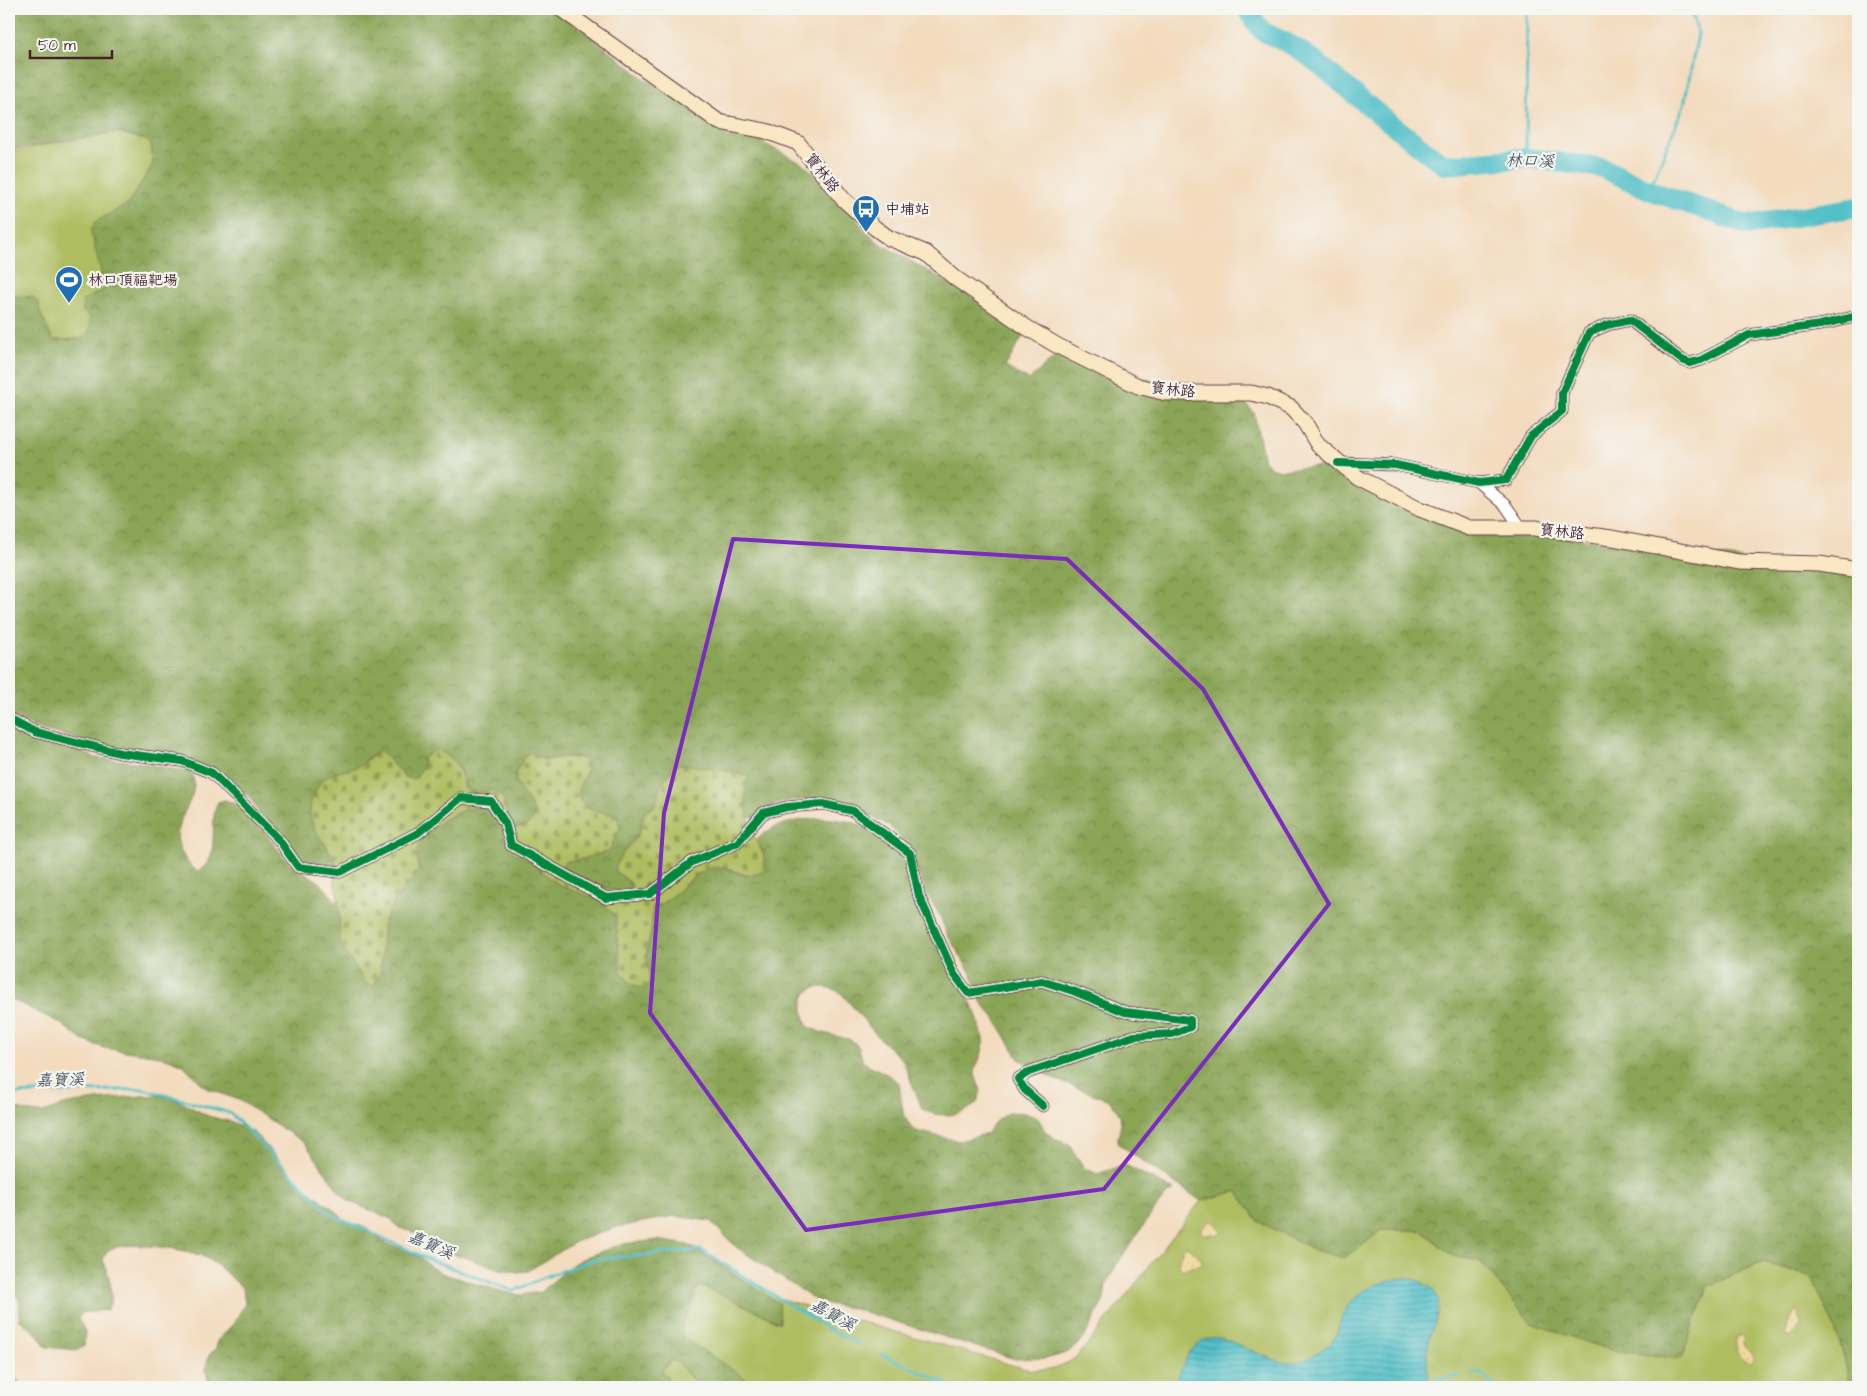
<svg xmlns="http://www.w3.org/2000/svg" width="1867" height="1396" viewBox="0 0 1867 1396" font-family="'Architects Daughter','LXGW WenKai TC',sans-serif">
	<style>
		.green { fill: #aebd60; stroke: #7c6e46 }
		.forest { fill: url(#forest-crowns); stroke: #6a6240 }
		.sand { fill: url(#sand-dots); stroke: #9c7c64 }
		.cemetery { fill: url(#cemetery-stones); stroke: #7c6e46 }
		.water { fill: url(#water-rules); stroke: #4e7079 }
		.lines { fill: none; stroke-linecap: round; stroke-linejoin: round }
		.stream { stroke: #52c0c7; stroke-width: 3 }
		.river { stroke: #52c0c7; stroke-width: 20 }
		.minor-casing { stroke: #633b41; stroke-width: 13 }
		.secondary-casing { stroke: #633b41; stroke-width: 17 }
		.minor { stroke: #fff; stroke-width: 11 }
		.secondary { stroke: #fae7c3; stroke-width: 15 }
		.cycleway-casing { stroke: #f6f6f2; stroke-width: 11 }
		.cycleway { stroke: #00873e; stroke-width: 8 }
		.marked { fill: none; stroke: #7b2cbf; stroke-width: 4; stroke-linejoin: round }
		.labels { text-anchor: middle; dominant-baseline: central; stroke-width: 4.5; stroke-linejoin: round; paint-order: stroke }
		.street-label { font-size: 15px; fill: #4a1f2b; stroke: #f6f6f2 }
		.poi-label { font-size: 15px; fill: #4a1f2b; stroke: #f6f6f2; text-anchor: start }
		.water-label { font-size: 16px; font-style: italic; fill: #4d5762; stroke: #f6f6f2 }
	</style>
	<defs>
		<pattern id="forest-crowns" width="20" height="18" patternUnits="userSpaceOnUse" patternTransform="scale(1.25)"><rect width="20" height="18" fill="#8aa456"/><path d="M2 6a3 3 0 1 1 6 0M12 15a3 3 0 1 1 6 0" fill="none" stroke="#738547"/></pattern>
		<pattern id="sand-dots" width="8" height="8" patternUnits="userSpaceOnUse" patternTransform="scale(1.25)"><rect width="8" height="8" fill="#eeda9e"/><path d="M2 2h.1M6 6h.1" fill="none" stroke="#cebb88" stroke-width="1.8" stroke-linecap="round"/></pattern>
		<pattern id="cemetery-stones" width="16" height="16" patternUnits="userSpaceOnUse" patternTransform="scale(1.25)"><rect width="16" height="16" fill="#aebd60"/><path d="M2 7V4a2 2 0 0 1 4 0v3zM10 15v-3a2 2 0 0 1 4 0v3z" fill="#90994f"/></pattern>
		<pattern id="water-rules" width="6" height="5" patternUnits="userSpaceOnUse" patternTransform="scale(1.25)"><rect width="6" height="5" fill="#52c0c7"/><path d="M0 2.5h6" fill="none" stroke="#469ba2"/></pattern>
	</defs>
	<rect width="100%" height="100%" fill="#f6f6f2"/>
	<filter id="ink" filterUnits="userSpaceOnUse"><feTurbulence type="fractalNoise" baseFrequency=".02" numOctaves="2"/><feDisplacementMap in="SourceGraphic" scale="10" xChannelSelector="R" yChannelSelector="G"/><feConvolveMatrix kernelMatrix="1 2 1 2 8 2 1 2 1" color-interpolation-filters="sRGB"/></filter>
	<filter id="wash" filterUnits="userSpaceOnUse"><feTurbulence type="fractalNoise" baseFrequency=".0096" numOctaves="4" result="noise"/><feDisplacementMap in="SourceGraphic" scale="20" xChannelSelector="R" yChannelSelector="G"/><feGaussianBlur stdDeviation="1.12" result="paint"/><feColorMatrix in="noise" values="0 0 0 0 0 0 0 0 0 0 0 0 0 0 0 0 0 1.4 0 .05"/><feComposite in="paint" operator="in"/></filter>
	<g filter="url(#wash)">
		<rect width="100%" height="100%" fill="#f3dbbe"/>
		<path class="green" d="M169 116 237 421 9 322V153Z
			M1237 1191 1258 1221 1344 1257 1382 1230H1421L1453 1256 1480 1261 1531 1323 1611 1350 1681 1358 1708 1286 1763 1262 1812 1277C1828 1313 1846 1347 1849 1387H665L662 1372 691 1246 781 1299 1026 1369C1046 1372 1063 1368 1079 1355L1201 1201Z"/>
		<path class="forest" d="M9 9H556L641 76 723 131 732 134H752L760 138 767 145 803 164 840 197 863 228 878 242 1027 329 1005 367 1029 380 1066 347 1109 371 1148 379 1166 389 1235 392 1254 413 1264 461 1272 468 1282 470 1331 465 1465 524 1858 574V1387H1849C1846 1347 1828 1313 1812 1277L1763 1262 1708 1286 1681 1359 1611 1350 1531 1323 1480 1261 1453 1256 1421 1230H1382L1344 1258 1315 1250 1258 1221 1237 1191 1201 1201 1117 1143 1121 1124 1120 1115 1109 1100 1054 1079 1019 1059 994 1017 981 1002 972 975 947 934 940 916 926 892 908 847 889 825 855 808 827 799 790 800 771 806 756 818 746 817 745 788 660 786 655 806 644 813 640 831 627 847 615 871 630 883 632 889 626 893 620 892 573 875 562 868 563 862 582 859 617 815 591 810 580 801 577 788 587 771 577 756 543 760 532 753 515 781C522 790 544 816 528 825 524 828 517 828 512 829L493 790 480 793 467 791 458 766 422 770 418 775 412 779 405 777 375 753 359 767 331 774 312 821 336 861V867L333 873 295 859 260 815 249 796 216 771 133 754 39 729 9 716V286L14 296 33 297 39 303 40 312 53 340C71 339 94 343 90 317L83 311 82 301 105 289 91 231 95 222 128 204 153 164 151 145 146 140 118 132 9 150Z
			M9 726 46 740 61 742 96 758 136 762 192 773C203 804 162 821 184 857 188 863 191 867 197 871 223 861 207 821 218 802L225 800 245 808 288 862 318 881 339 904 340 944 380 974 384 920 399 895 419 871C418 863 415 852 418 844 420 839 427 834 431 830 448 816 471 800 494 811L530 861 547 876 560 885 598 898 613 913 649 984 650 977 646 955 651 932 653 907 666 901 705 869 720 866 746 876 764 853 756 840C782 813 851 812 880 835 890 844 902 859 908 871 914 885 916 901 922 914 934 939 949 963 962 988 967 996 973 1005 976 1014 979 1024 985 1038 983 1048 978 1070 969 1065 981 1090 980 1094 978 1101 975 1104 963 1117 936 1118 922 1109L903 1060 879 1038 842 994C830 985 807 982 803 1002 802 1009 805 1019 807 1026L820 1032 848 1039 854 1042 859 1048 863 1062 888 1075 899 1083 903 1112 910 1126 916 1131 959 1141 986 1134 995 1122 1009 1112 1024 1113 1038 1118 1045 1131 1056 1140 1069 1144 1084 1168 1097 1174 1125 1165 1174 1190 1166 1195 1152 1213 1117 1264 1106 1285 1104 1300 1086 1334 1076 1346 1064 1354 1048 1358 1015 1359 852 1308 818 1302 736 1247 710 1221 674 1216 617 1227 577 1241 528 1271 517 1272 494 1268 465 1257 444 1252 434 1247 418 1234 398 1227 391 1219 349 1201 340 1193 305 1143 239 1100 206 1088 182 1064 160 1056 104 1048 82 1040 60 1023 9 998Z
			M157 1095 173 1098 208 1116 232 1122 253 1132 305 1188 335 1210 345 1221 366 1228 384 1242 420 1257 431 1267 444 1274 504 1292 520 1295 541 1292 573 1264 586 1257 622 1244 657 1240 688 1245 779 1303 780 1323 725 1296 700 1286 695 1292 692 1306 681 1325 683 1338 741 1375 754 1387H704L690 1377 679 1363 671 1360 660 1373 667 1375 668 1382 674 1387H207L208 1377 205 1370 209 1355 216 1349 217 1341 233 1324 245 1304 243 1289C231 1277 219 1265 204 1257 185 1248 133 1242 113 1248 107 1250 105 1254 103 1259 108 1275 117 1295 107 1310L82 1313 78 1319 85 1331 84 1346 78 1350 46 1347 38 1335 20 1320 19 1299 13 1293H9V1105C18 1110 29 1112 39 1113 49 1113 58 1106 68 1104 98 1099 128 1097 157 1095Z
			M9 1369 23 1387H9Z"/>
		<path class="sand" d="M1210 1220C1215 1221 1220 1228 1221 1233L1218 1235 1203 1234 1200 1231Z
			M1187 1246 1199 1256 1203 1263C1198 1267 1189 1266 1182 1270L1178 1264 1183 1248Z
			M1795 1311H1798L1801 1325 1792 1337H1787L1785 1335 1786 1328Z
			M1740 1335 1743 1338 1744 1346 1752 1353 1754 1358 1751 1362C1736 1359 1736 1351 1736 1338Z"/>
		<path class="cemetery" d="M436 750C458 759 459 770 467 791L480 793 493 790C513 800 501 816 513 829 558 820 518 797 514 775L526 755 532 752 543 760C554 759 595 749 586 772 581 787 576 783 580 801L591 810 617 815 620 828 609 851 582 859 564 862 562 868 573 875 620 892 626 893 632 889 631 883 615 871C618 852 635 844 640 830 642 825 643 819 644 813L655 806 660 786 676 765 683 764 748 775C743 798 746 818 756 840 761 850 766 856 766 868 750 885 736 867 719 867 698 867 683 889 667 900 663 903 658 905 653 907L651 932 646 955 650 976 649 984 645 990 631 984 621 972 616 921C606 894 578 896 557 883 547 877 540 868 531 861 525 857 516 855 511 850 504 843 501 822 497 815 488 797 450 814 439 823 417 843 415 841 419 871L399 895 384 920 380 974 373 987 366 983 340 944 339 904 333 873 336 867V861C329 849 316 834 312 821 306 805 316 782 330 775 339 770 351 771 359 766 368 761 372 754 381 751L404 777 412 779C422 773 422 767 424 757Z"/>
		<path class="water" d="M1410 1278C1460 1293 1430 1319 1427 1353 1426 1364 1430 1376 1428 1387H1175C1182 1364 1194 1328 1227 1340 1242 1346 1257 1354 1273 1359 1281 1362 1290 1365 1299 1362 1305 1361 1311 1357 1316 1353 1320 1350 1328 1347 1332 1342 1337 1335 1339 1323 1343 1314 1357 1288 1383 1279 1410 1278Z"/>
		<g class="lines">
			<path class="stream" d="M1526 158 1527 9
				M1649 190 1684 105 1698 34 1691 9
				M9 1094 143 1089 230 1113 331 1214 428 1259 514 1291 545 1277 595 1259 701 1250 835 1333 859 1344
				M881 1354 954 1387
				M1471 1374 1479 1372 1496 1387
				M1425 1381 1459 1376"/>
			<path class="river" d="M1246 9 1262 31 1293 46 1315 61 1371 108 1444 165 1526 158 1603 168 1649 190 1747 225 1858 207"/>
		</g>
	</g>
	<g filter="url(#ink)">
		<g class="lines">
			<defs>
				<path id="minor" d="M1338 463 1396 465 1479 483 1506 480 1531 436 1562 411V393L1589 333 1607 325 1630 320 1682 360 1690 363 1701 360 1749 335 1820 325 1858 316
					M1479 483 1506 506 1522 529
					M9 718 35 732 120 753 182 761 212 773 279 840 298 867 340 872 418 833 461 798 491 801 505 823 511 845 606 898 650 894 692 862 737 843 763 813 787 807 823 804 853 811 910 853 919 896 954 974 968 993 1042 981 1073 991 1125 1012 1190 1020V1027L1172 1034 1134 1036 1029 1072 1018 1079 1025 1090 1043 1106"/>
				<path id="secondary" d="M561 9 719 122 766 131 798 143 843 199 875 228 889 238 926 253 955 278 1026 327 1056 345 1138 386 1166 393H1251L1268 397 1291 408 1305 423 1318 445 1357 477 1420 509 1469 528H1535L1612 538 1739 562 1819 564 1858 570"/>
			</defs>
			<use href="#minor" class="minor-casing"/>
			<use href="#secondary" class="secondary-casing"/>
			<use href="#minor" class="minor"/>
			<use href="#secondary" class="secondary"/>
			<defs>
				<path id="cycleway" d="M1338 463 1396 465 1479 483 1506 480 1531 436 1562 411V393L1589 333 1607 325 1630 320 1682 360 1690 363 1701 360 1749 335 1820 325 1858 316
					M9 718 35 732 120 753 182 761 212 773 279 840 298 867 340 872 418 833 461 798 491 801 505 823 511 845 606 898 650 894 692 862 737 843 763 813 787 807 823 804 853 811 910 853 919 896 954 974 968 993 1042 981 1073 991 1125 1012 1190 1020V1027L1172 1034 1134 1036 1029 1072 1018 1079 1025 1090 1043 1106"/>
			</defs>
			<use href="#cycleway" class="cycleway-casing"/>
			<use href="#cycleway" class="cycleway"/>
		</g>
	</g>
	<path class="marked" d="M733 539 1067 559 1203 689 1329 904 1104 1189 806 1230 650 1013 664 813Z"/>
	<defs>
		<symbol id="bus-pin" viewBox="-11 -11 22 30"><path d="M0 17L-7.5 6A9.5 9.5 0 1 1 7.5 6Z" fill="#1f6fb2" stroke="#f6f6f2"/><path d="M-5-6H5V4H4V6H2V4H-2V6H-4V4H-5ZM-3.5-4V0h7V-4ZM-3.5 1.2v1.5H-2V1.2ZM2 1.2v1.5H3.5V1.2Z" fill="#fff"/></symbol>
		<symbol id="stadium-pin" viewBox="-11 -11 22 30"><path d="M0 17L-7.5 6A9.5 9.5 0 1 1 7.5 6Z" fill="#1f6fb2" stroke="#f6f6f2"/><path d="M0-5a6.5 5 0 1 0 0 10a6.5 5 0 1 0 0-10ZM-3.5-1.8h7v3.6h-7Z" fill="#fff"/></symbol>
	</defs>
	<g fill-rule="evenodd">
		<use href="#bus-pin" x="850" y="193" width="32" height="43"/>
		<use href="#stadium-pin" x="53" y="264" width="32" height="43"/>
	</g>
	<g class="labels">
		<g class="street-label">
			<text transform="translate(822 173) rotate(52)">寶林路</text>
			<text transform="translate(1173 390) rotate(6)">寶林路</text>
			<text transform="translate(1562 532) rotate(6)">寶林路</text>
		</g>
		<g class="poi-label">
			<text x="885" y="209">中埔站</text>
			<text x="88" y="280">林口頂福靶場</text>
		</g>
		<g class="water-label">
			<text transform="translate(1530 161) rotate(2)">林口溪</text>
			<text transform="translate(60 1080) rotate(-2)">嘉寶溪</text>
			<text transform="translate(431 1245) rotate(23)">嘉寶溪</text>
			<text transform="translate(833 1315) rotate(29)">嘉寶溪</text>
		</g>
	</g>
	<rect width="1867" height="1396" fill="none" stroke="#f6f6f2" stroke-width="30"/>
	<path d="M30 50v8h82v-8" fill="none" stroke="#4a1f2b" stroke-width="2.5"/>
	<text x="38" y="50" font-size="15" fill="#4a1f2b" stroke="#f6f6f2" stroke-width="4" paint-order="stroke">50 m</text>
</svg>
